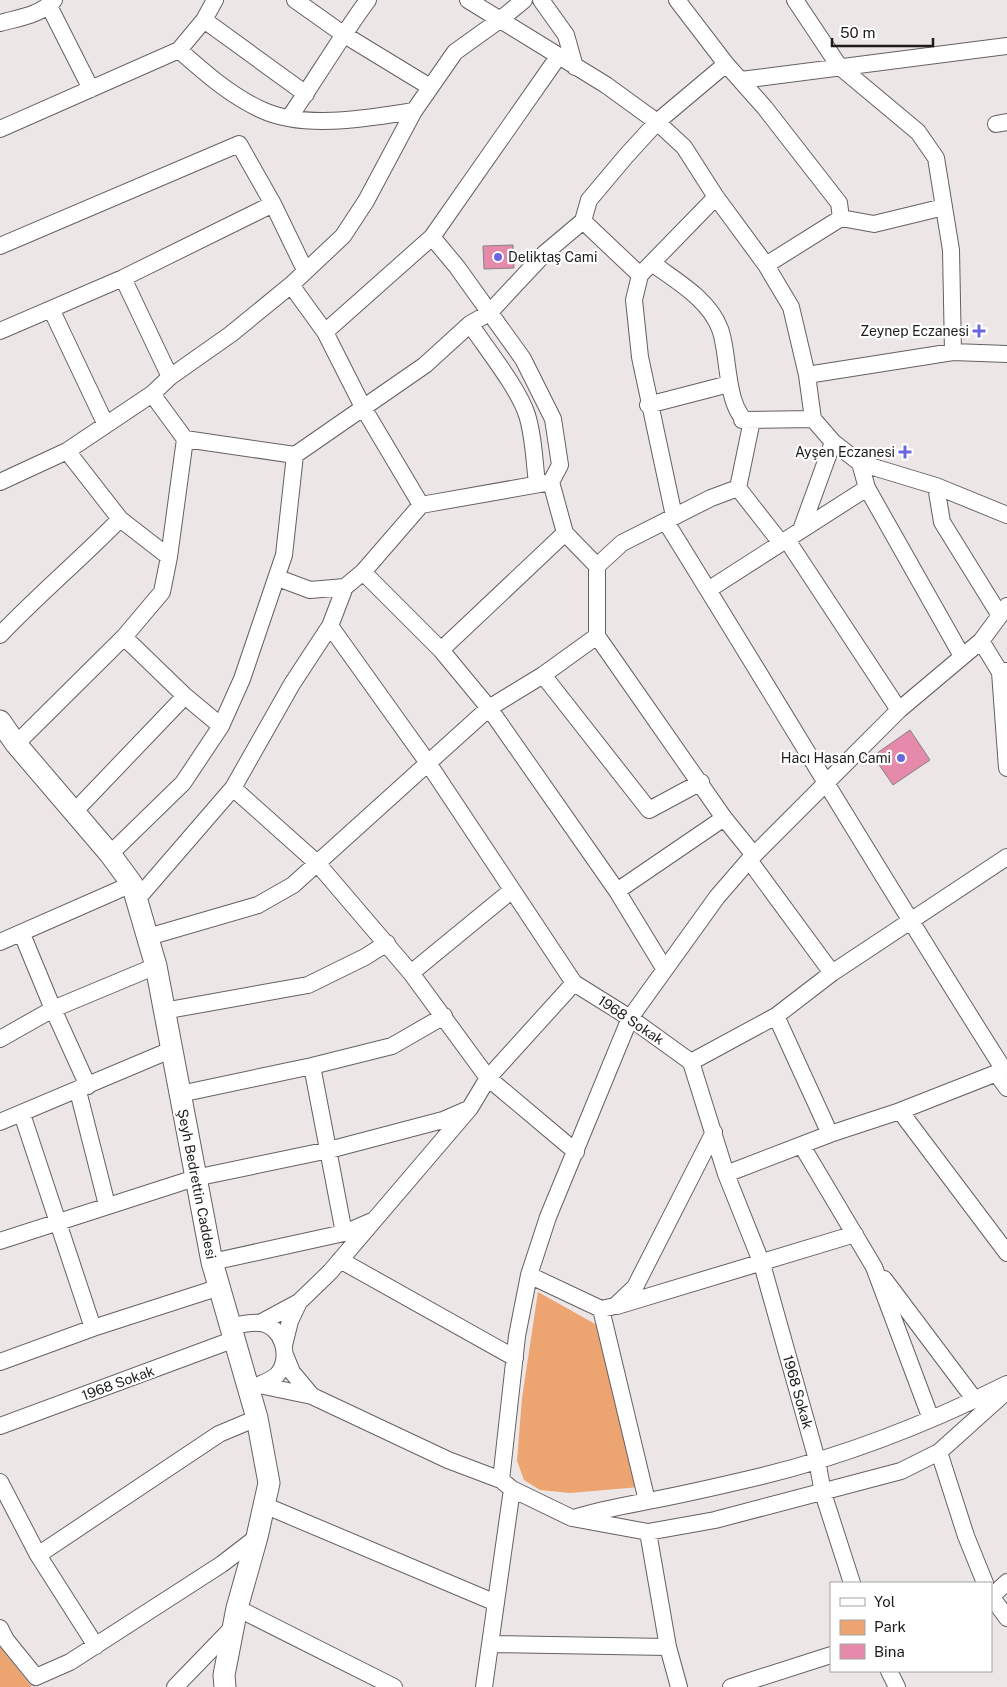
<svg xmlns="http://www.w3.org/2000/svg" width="1007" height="1687" viewBox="0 0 1007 1687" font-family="'Public Sans',sans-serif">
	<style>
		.green { fill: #eca471 }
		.building { fill: #e68aab; stroke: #878183 }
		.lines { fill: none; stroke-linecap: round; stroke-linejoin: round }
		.minor-casing { stroke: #666060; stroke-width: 18 }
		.major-casing { stroke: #666060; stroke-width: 23 }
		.minor { stroke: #fff; stroke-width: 16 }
		.major { stroke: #fff; stroke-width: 21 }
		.poi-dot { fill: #6a66e0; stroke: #fff; stroke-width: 2 }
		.labels { text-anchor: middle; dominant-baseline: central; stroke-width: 4.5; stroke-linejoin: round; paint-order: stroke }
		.poi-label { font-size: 14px; fill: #1f1c1c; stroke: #fff; text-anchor: end }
		.street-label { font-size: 14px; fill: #1f1c1c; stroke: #fff }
	</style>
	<rect width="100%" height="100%" fill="#ede6e6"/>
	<path class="green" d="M538 1292 597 1325 640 1487 570 1493 540 1490 524 1480 517 1461 522 1398Z
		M0 1647 32 1687H0Z"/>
	<path class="building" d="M513 245 514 268 484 269 483 246Z
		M910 730 930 760 893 785 873 756Z"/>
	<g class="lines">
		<defs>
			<path id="minor" d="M295 0 343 34 430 87
				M468 0 606 85 657 122 684 147 716 197 766 265 791 307 807 375 813 419 833 442 860 463 936 486 1007 515
				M541 0 566 35 575 67
				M677 0 726 64 765 108 839 203 841 218 766 265
				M795 0 839 66 918 132 936 158 951 250 953 352
				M49 6 91 89
				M204 20 306 94
				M0 23C18 18 41 15 54 0
				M179 50C205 73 231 96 262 110 305 130 369 118 414 111
				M741 80 1007 46
				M289 118C316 79 340 38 368 0
				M996 124 1007 122
				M0 129 179 50 204 20 215 0
				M841 218 874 224 944 207
				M583 221 640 275
				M432 237 457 267 523 359 553 419 560 465 551 482 565 533 597 566
				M0 246 239 144 273 204 305 270
				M652 263C676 281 709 299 720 329 730 355 724 410 751 425L738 488 711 498 622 543 597 566V636L724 818 754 855
				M123 278 170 377
				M291 285 325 332 364 409 421 505
				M52 311 106 425
				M470 324C486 348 519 389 527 415 534 437 534 460 537 483
				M0 331 123 278 273 204
				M325 332 432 237 558 57
				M807 375 953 352 1007 354
				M648 405 729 384
				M742 420 813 419
				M185 439 295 455
				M67 451 120 519 169 557
				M0 482 67 451 152 394 170 377 231 334 291 285 343 236 366 201 414 111 455 52 501 19 524 0
				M936 486 942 522 999 614
				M738 488 781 543
				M867 488 962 656
				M674 516 640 357 634 300 640 275 716 197
				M666 522C779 704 889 889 1004 1070
				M801 530 833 442
				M787 540 899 710
				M363 572 441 650 489 708 617 891 664 968
				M278 578 310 590 345 587 363 572 421 505 551 482
				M708 590 867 488 860 463
				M330 626 428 763 574 983
				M0 635C38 595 81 559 120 519
				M124 637 185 696 221 726
				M981 641 1000 672 1007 671
				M441 650 565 533
				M1000 672 1007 768
				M543 675 649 810 701 782
				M16 744 124 637 162 592 169 557 185 439 152 394
				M233 788 317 863 411 973 488 1078 576 1152
				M74 812 185 696
				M110 854 183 783 221 726 242 679 284 555 295 455 425 365 470 324 489 313 545 253 583 221 589 200 626 156 657 122 726 64
				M749 860 832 973
				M617 891 724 818
				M138 898 233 788 292 684 330 626 345 587
				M22 934 53 1009 88 1086
				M148 937 258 905 293 885 489 708 543 675 597 636
				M0 942 132 884
				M411 973 511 891
				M163 1011 308 985 365 957 387 943
				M776 1016 830 1134
				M0 1039 53 1009 156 966
				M691 1062 776 1016 832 973 1007 857
				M312 1066 344 1233
				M996 1073 1007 1088
				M78 1091 107 1205
				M180 1094 312 1066 392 1046 444 1016
				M900 1111 1007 1253
				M22 1114 93 1328
				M0 1122 173 1049
				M802 1146 874 1267 931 1419
				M726 1174 830 1134 900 1111 1007 1069
				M0 1241 195 1178 329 1150 443 1120 466 1110
				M340 1260 515 1358
				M212 1262 344 1233 372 1221
				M529 1275 601 1309 615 1306 635 1287 714 1132
				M884 1279 975 1400
				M617 1306 855 1234
				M601 1309 647 1501
				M260 1323 299 1302 330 1272 470 1108 488 1078 574 983 630 1018 691 1062 726 1174 762 1264 817 1460 823 1493 852 1583
				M231 1326C240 1325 250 1322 259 1323 282 1324 293 1358 277 1375 272 1380 263 1383 256 1386
				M284 1345 290 1321 299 1302
				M285 1355 292 1372 312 1396
				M0 1362 93 1328 220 1287
				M259 1385 312 1396 448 1460 501 1480 512 1489 572 1518 648 1532 715 1520 901 1471 939 1452 1007 1391
				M0 1426 235 1339
				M939 1452 966 1536 985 1583
				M501 1480 517 1336 529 1275 548 1217 630 1018 717 897 749 860 899 710 981 641 1007 606
				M0 1482 38 1555 96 1646
				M264 1505 496 1603
				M574 1518C599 1510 622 1506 648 1501 686 1494 724 1485 762 1476 848 1455 929 1423 1007 1384
				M648 1532 668 1647 679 1687
				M38 1555 219 1434 257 1418
				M991 1596 1007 1618
				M991 1597 1007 1582
				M237 1608 394 1687
				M0 1628 6 1640 36 1677 70 1662 222 1564 257 1537
				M490 1644 668 1647
				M889 1671 897 1687
				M175 1687 233 1627
				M484 1687 512 1489
				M731 1687 831 1655"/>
			<path id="major" d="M0 721 16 744 110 854 132 884 156 966 212 1262 257 1418 269 1483 257 1537 237 1608 224 1675 225 1687"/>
		</defs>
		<use href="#minor" class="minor-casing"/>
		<use href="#major" class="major-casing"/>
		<use href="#minor" class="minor"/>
		<use href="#major" class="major"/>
	</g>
	<g class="poi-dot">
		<circle cx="498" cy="257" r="5"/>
		<path d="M976.5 323.5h5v5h5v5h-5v5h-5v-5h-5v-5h5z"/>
		<path d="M902.5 444.5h5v5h5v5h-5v5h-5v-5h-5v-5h5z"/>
		<circle cx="901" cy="758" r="5"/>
	</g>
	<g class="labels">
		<g class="poi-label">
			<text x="508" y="257" text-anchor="start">Deliktaş Cami</text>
			<text x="969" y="331">Zeynep Eczanesi</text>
			<text x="895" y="452">Ayşen Eczanesi</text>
			<text x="891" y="758">Hacı Hasan Cami</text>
		</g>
		<g class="street-label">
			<text transform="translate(631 1020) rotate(34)">1968 Sokak</text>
			<text transform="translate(197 1184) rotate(79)">Şeyh Bedrettin Caddesi</text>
			<text transform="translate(118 1383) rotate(-20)">1968 Sokak</text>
			<text transform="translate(798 1392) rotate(74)">1968 Sokak</text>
		</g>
	</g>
	<rect x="830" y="1582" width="162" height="90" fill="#ffffff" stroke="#a5a4a4"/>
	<rect x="840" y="1598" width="25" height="8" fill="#ffffff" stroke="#a5a4a4"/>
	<text x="874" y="1607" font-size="15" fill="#1f1c1c">Yol</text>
	<rect x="840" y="1620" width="25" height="15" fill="#eca471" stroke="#a5a4a4"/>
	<text x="874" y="1632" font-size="15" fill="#1f1c1c">Park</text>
	<rect x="840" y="1644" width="25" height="15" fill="#e68aab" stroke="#a5a4a4"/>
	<text x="874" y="1657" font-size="15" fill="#1f1c1c">Bina</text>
	<path d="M832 38v8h101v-8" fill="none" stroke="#1f1c1c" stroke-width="2.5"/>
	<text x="840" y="38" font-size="15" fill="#1f1c1c" stroke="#ffffff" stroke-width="4" paint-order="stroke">50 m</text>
</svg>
